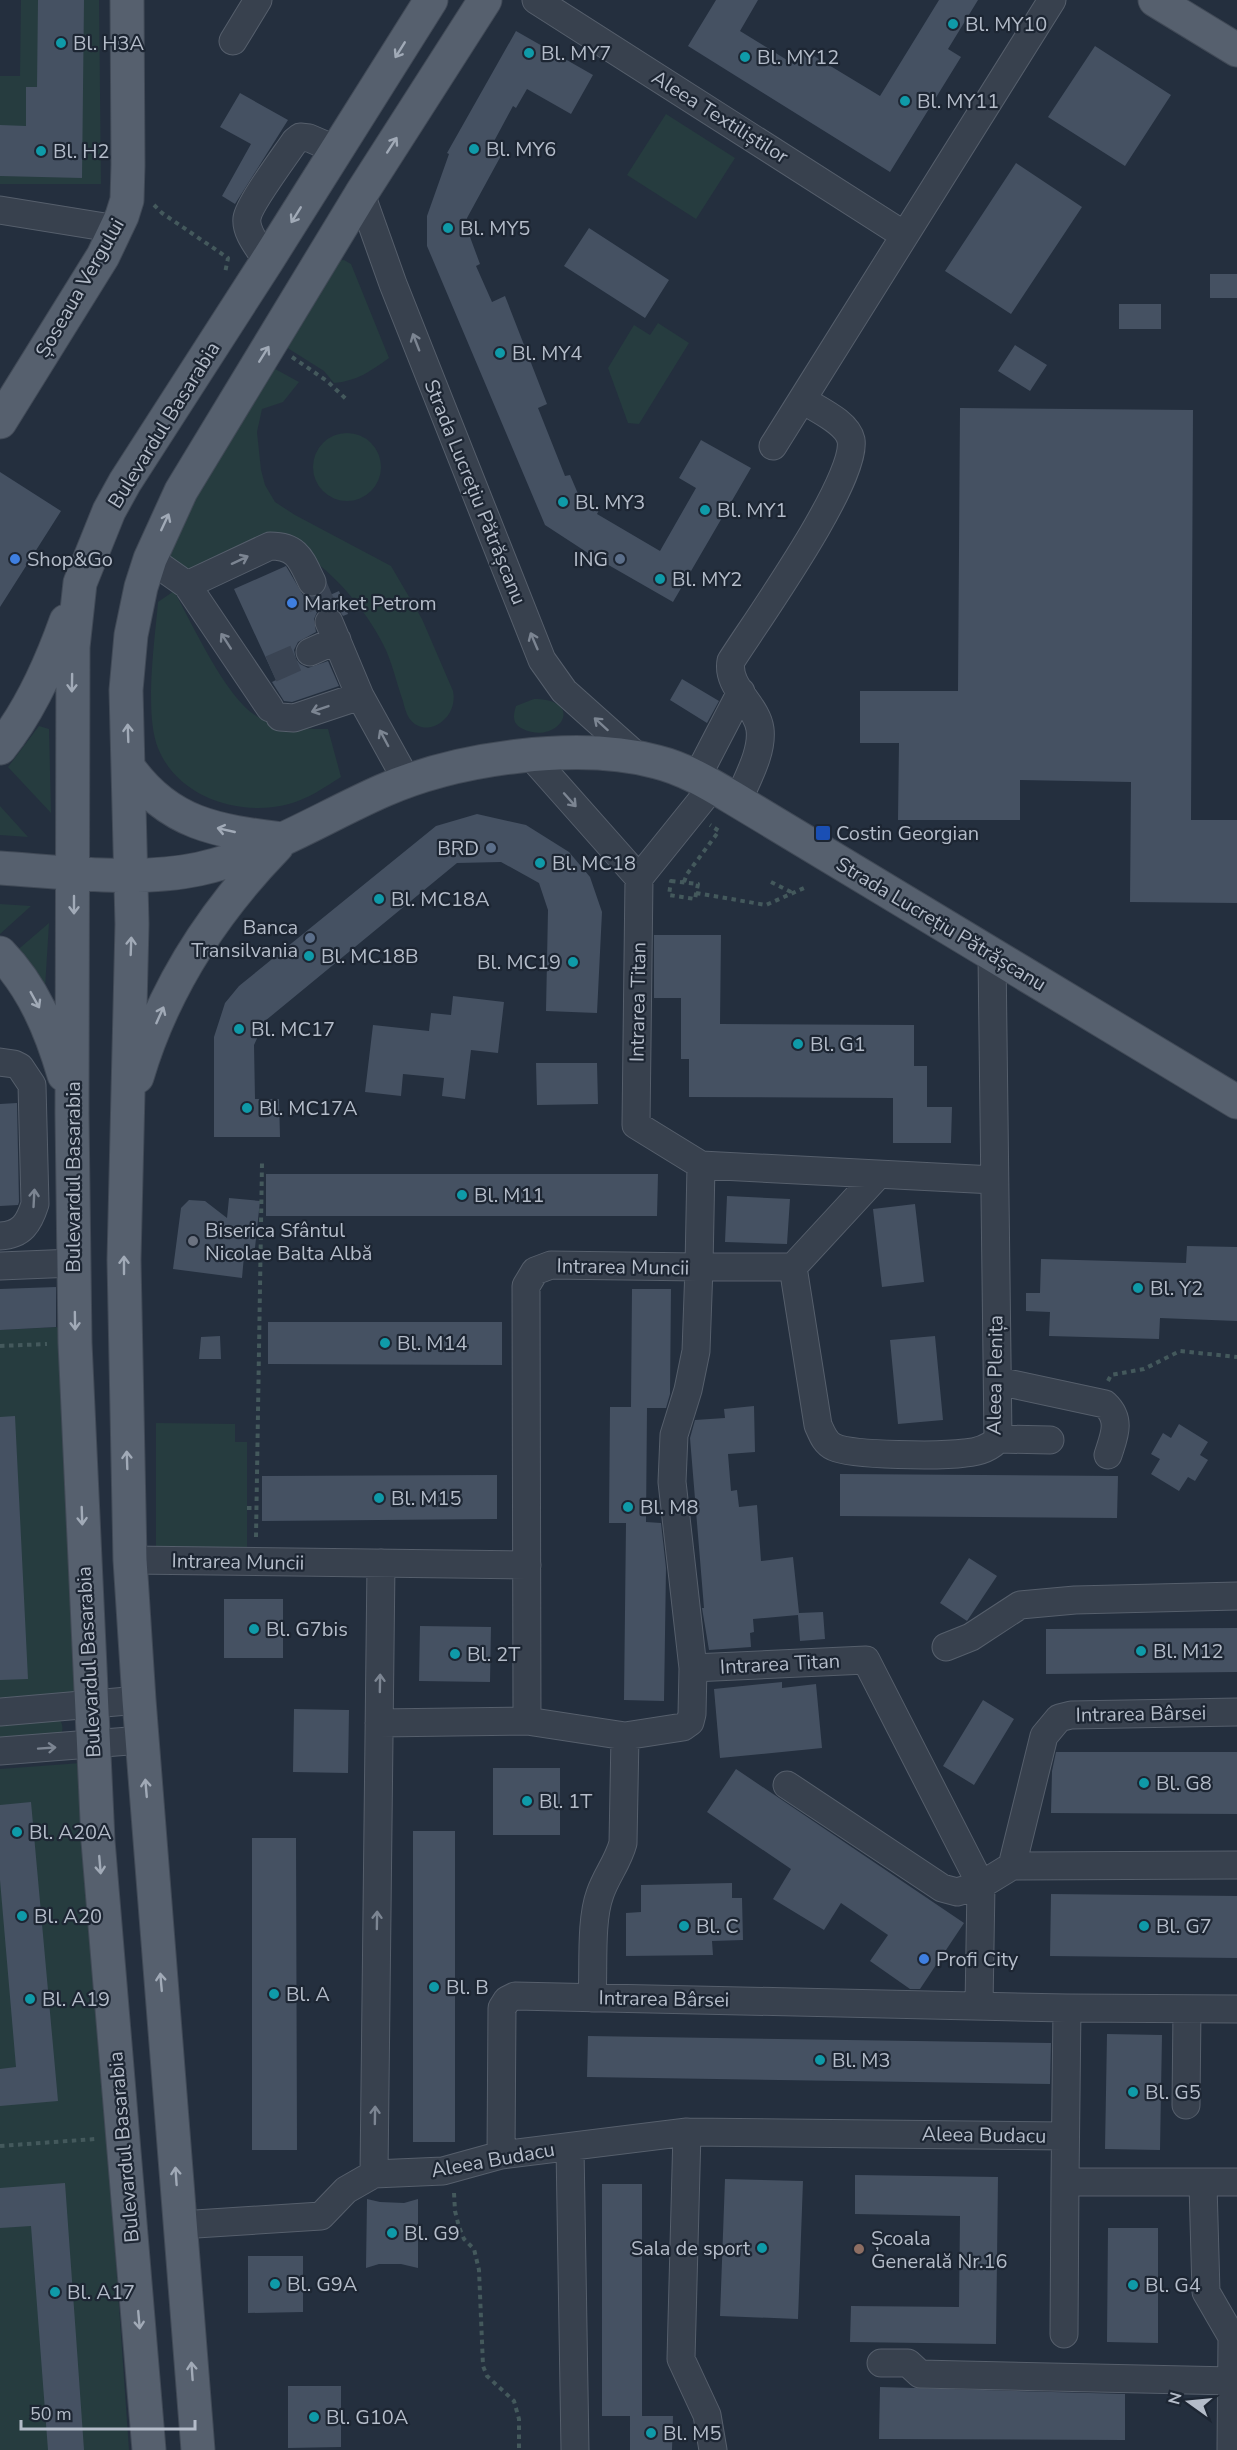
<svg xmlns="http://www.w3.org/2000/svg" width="1237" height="2450" viewBox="0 0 1237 2450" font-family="'Nunito Sans',sans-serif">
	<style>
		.green { fill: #263c3f }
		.building { fill: #455162 }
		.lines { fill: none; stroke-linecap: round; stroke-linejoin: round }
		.minor-tunnel { stroke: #3a4453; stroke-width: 27; stroke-dasharray: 27 14; stroke-linecap: butt }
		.minor-casing { stroke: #565f6c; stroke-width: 29 }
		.major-casing { stroke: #414a57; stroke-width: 35 }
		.path { stroke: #44595c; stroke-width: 4; stroke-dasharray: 4.5 4.5; stroke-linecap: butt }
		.minor { stroke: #38414e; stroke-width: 27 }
		.major { stroke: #56606e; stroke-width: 33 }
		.oneway { stroke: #a1aab7 }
		.oneway2 { stroke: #7c8592 }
		.culture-dot { fill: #0f9aa8; stroke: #1d2633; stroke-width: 2 }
		.shop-dot { fill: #3f7fe0; stroke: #1d2633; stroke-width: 2 }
		.service-dot { fill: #5c6f8a; stroke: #1d2633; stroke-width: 2 }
		.transit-dot { fill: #1a4fb4; stroke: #1d2633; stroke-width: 2 }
		.worship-dot { fill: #6b7280; stroke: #1d2633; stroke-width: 2 }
		.education-dot { fill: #8d6e63; stroke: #1d2633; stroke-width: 2 }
		.labels { text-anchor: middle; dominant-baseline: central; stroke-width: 4.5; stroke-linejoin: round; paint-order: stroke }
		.poi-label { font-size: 20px; fill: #b4bcc9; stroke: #1d2633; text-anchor: start }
		.street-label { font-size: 20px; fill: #b4bcc9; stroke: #1d2633 }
	</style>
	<rect width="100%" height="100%" fill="#242f3e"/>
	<path class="green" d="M21 0H99L101 184H0V76H20Z
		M666 114 735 158 696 219 627 175Z
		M344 260 351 264 389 358C371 371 357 381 334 383L324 371 278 342 330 261Z
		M658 323 689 343 639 424 628 423 608 368 634 325 650 335Z
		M266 364 299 382 283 402 262 409 257 432 261 470 265 485 275 502 295 515 391 566 422 619 453 691C459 719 425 741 409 718 406 713 404 706 403 701 396 682 392 661 383 644 366 610 329 565 294 549L189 578 157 557Z
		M313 467a34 34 0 1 1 68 0a34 34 0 1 1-68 0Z
		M174 591C192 623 228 703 260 718 280 729 306 729 328 729L341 777C325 787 308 799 289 804 240 817 178 798 158 748 144 714 155 639 158 602Z
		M534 699C588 699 558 746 523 729 512 724 513 716 516 706Z
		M39 726 49 729 51 813 8 767Z
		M0 806 28 837 0 835Z
		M0 904 31 906 0 934Z
		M49 923 45 988 14 953Z
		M59 1327 75 1692 0 1698V1330Z
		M156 1423 235 1424V1442H247V1548H156Z
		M58 1717C63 1723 64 1730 60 1737L0 1745V1718Z
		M81 1763 129 2450H0V1769Z"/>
	<path class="building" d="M38 0H84L82 178 0 176V125L26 126V87H37Z
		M716 0H758L740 31 795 65 804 50 880 96 939 0H978L948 49 961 57 890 172 688 46Z
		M516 31 593 75 571 114 527 89 516 108 513 106 492 145 503 152 467 218 470 237 480 264 476 266 492 302 505 296 547 404 538 408 565 476 570 475 579 496 600 508 597 514 660 551 696 488 679 478 701 440 751 468 673 602 591 555 545 525 427 246V216L449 154 447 153Z
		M1095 46 1171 95 1125 166 1048 117Z
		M240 93 288 120 235 204 222 196 251 144 220 127Z
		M1016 163 1082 207 1011 314 945 271Z
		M589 228 669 280 645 318 564 266Z
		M1210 274H1237V298H1210Z
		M1119 304H1161V329H1119Z
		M1015 345 1047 365 1030 391 998 371Z
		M960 408 1193 410 1191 820H1237V903L1130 902 1131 782 1020 780V820H898L899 743H860V691H958Z
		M0 472 61 511 0 607Z
		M286 566 303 595 310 598 318 596 327 587 330 595 339 591 348 614 343 616 339 610 332 607 322 608 317 612 314 619 316 632 298 642 294 650 296 659 300 664 308 668 328 661 339 686 292 702 284 701 272 682 276 680 234 589Z
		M682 679 719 701 707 723 670 700Z
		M477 814 526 825 569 852 590 877 602 912 597 1013 546 1011 548 910 539 883 501 862 457 863 265 1021 254 1045 255 1099H279L280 1137H214V1037L225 1003 239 986 436 826Z
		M654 935H721L720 1024 914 1025V1066H927V1107H952L951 1143H893V1098L689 1097V1059H681V998H654Z
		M453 996 504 1002 498 1053 471 1050 465 1099 442 1096 444 1078 403 1074 401 1096 365 1092 373 1025 429 1031 431 1013 451 1015Z
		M536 1063H597L598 1104 537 1105Z
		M17 1103 19 1202 18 1205 0 1206V1104Z
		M266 1174H658L657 1216H266Z
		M727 1196 790 1199 787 1244 725 1242Z
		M229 1198 260 1201 254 1257 244 1256 242 1278 173 1269 181 1208 189 1200 205 1201 227 1218Z
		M915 1204 924 1282 882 1287 873 1209Z
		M1187 1246 1237 1247V1321L1160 1318 1159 1339 1049 1336 1050 1312 1026 1311V1293H1040L1041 1259 1186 1263Z
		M56 1287V1327L0 1330V1289Z
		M632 1289H671L670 1394 666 1408H647L646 1522 661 1523 666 1568 664 1701 624 1700 626 1523H609L610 1407H631Z
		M268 1322H502V1365L268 1364Z
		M220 1336 221 1359H199L201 1337Z
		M935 1336 943 1420 898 1424 890 1340Z
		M754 1406 755 1452 728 1454 731 1491 737 1490 739 1507 757 1505 761 1561 793 1557 799 1613 823 1612 825 1639 800 1641 798 1615 753 1619 754 1632 750 1633 751 1647 709 1650 702 1608H704L690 1438 695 1420 725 1418 724 1409Z
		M15 1416 28 1679 0 1680V1417Z
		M1179 1424 1208 1442 1200 1455 1208 1460 1195 1481 1188 1477 1179 1491 1151 1474 1160 1459 1151 1454 1163 1433 1171 1438Z
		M840 1474 1118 1476 1117 1518 840 1516Z
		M497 1475V1519L262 1521V1476Z
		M969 1558 997 1576 967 1621 940 1603Z
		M224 1599H283V1658H224Z
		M420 1626 491 1627 490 1682 419 1681Z
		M1237 1628V1672L1046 1674V1629Z
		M782 1682V1688L816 1684 822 1748 720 1758 714 1689Z
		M983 1700 1014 1719 974 1785 943 1766Z
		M294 1709 349 1710 348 1773 293 1772Z
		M1056 1752H1237V1814L1051 1813 1052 1771Z
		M493 1768H560V1835H493Z
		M736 1769 964 1923 920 1989H910L870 1961 888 1935 841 1903 824 1930 773 1899 791 1869 707 1812Z
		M31 1802 58 2101 0 2106V2069L16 2067 0 1880V1805Z
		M413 1831H455V2142H413Z
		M252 1838H296L297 2150H252Z
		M732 1883V1898H742L743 1940 712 1941 713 1955 626 1956V1913L641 1912V1885Z
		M1051 1894 1237 1896V1958L1050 1956Z
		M1107 2034 1162 2035 1160 2150 1105 2149Z
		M588 2036 1051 2043 1050 2084 587 2077Z
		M855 2175 998 2177 996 2344 850 2342 851 2306 959 2307 960 2216 855 2214Z
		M725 2179 803 2181 798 2319 720 2316Z
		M65 2183 76 2336 84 2450H48L31 2226 0 2228V2188Z
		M602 2184H642V2416H602Z
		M367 2199 380 2202 404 2203 418 2199V2268L401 2264H379L366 2268Z
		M1108 2228H1158V2343L1107 2342Z
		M248 2256H303V2312L248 2313Z
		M288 2386H341V2447L288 2448Z
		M880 2387 1125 2394V2440L879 2439Z
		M630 2416H673L672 2450H630Z"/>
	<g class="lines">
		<path class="minor-tunnel" d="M312 582 329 622
			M271 669 310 652"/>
		<defs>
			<path id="minor" d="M536 0 904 235
				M233 41 258 0
				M361 194 393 284 542 660 564 691 639 758
				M0 210 117 229
				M267 261C260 249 245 233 247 218 249 204 285 156 295 141L300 137 309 138 337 150
				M773 446 1052 0
				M150 559 187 585 270 708
				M187 585 270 546C298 546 301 560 312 582
				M329 622 360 696 407 781
				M310 652 337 640
				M280 717 294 718 360 696
				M531 756 639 878
				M697 777 741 692
				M713 786 639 878 636 1125 701 1165 699 1267H793L878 1175
				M738 801C747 779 763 752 760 729 757 705 726 687 731 661 755 623 858 479 851 440 847 422 818 410 803 400
				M0 1062 14 1064 20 1067 32 1085 35 1204C29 1223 22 1235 0 1236
				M701 1165 994 1180
				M551 1265 699 1267 696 1351 688 1390 674 1435 672 1482 693 1668 692 1714 690 1722 683 1727 625 1736 527 1721 526 1286 535 1271Z
				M0 1266 74 1263
				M793 1267 818 1425C822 1434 825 1443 834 1447 853 1456 942 1456 965 1453 978 1452 990 1448 998 1439L992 955
				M998 1381 1105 1404C1122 1420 1114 1436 1108 1455
				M998 1439 1050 1440
				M130 1560 527 1565
				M946 1647 971 1637 1020 1605 1075 1600 1237 1596
				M693 1668 866 1660 981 1885 979 2006
				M0 1712 139 1700
				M379 1723 527 1721
				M0 1751 142 1740
				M787 1785 942 1888 957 1892 981 1885 1012 1866 1237 1865
				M1012 1866 1044 1736 1059 1718 1071 1715 1237 1712
				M592 1998C594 1968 590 1921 600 1894 606 1876 618 1862 623 1843L625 1736
				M1067 2008 1065 2182H1237
				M1186 2105 1187 2009
				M687 2132 681 2359 707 2415 713 2450
				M570 2147 575 2450
				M501 2155 502 2008 507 2000 515 1996 1067 2008 1237 2009
				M374 2174 381 1563
				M1203 2184 1206 2292 1232 2337 1231 2450
				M180 2225 321 2216 346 2190 374 2174 443 2171 501 2155 687 2132 1065 2136
				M1064 2334 1065 2182
				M881 2363H908L920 2374 1232 2381"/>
			<path id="major" d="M1155 0 1237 50
				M0 422 103 256 122 216 127 200 128 165 127 0
				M0 748C30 711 50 666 66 621
				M129 768C169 824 217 831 282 839
				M0 868C62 872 139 882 199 869 264 855 321 818 382 791 457 758 577 741 657 762 686 769 713 786 738 801L1237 1102
				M0 953C33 987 51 1030 64 1075
				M137 1077C163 989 214 911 277 846
				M149 2450 98 1841 75 1343 72 1114 73 647 80 583 109 511 125 482 267 261 431 0
				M198 2450 139 1700 130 1560 124 1260 132 924 126 690 131 635 141 587 150 559 181 491 361 194 485 0"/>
		</defs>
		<use href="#minor" class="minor-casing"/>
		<use href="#major" class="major-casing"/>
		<path class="path" d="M154 205 162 213 228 258 225 273
			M292 357 327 381 346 399
			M671 881 698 884 695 899 669 895Z
			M684 882 687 874 719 831 710 825
			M771 882 791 892
			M696 893 766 905 804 888
			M0 1346 47 1344
			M1108 1381 1111 1375 1144 1369 1180 1351 1237 1357
			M247 1508H256
			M256 1537 262 1163
			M0 2146 95 2139
			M454 2193 455 2211 459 2227 464 2239 474 2249 479 2270 483 2366 487 2376 514 2401 519 2419V2450"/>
		<use href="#minor" class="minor"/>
		<use href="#major" class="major"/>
	</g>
	<defs><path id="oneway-shaft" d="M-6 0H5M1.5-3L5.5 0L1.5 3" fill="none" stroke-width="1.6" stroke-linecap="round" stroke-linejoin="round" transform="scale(1.5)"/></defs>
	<g class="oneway">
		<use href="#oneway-shaft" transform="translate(400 50) rotate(122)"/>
		<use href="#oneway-shaft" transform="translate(392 145) rotate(-57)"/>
		<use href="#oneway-shaft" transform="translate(296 215) rotate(122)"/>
		<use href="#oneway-shaft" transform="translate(264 354) rotate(-58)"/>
		<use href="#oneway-shaft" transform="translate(165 522) rotate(-65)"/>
		<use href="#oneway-shaft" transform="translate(72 683) rotate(91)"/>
		<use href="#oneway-shaft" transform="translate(128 733) rotate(-92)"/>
		<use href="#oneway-shaft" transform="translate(226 830) rotate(-167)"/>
		<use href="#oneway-shaft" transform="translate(74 905) rotate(90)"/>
		<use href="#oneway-shaft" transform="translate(131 946) rotate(-88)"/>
		<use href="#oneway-shaft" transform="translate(35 1000) rotate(61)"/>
		<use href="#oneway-shaft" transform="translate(160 1015) rotate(-66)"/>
		<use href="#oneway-shaft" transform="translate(124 1265) rotate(-90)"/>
		<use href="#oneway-shaft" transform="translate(75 1321) rotate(89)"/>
		<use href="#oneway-shaft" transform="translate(127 1460) rotate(-92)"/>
		<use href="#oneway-shaft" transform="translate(82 1516) rotate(88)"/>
		<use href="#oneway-shaft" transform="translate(146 1788) rotate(-95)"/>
		<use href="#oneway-shaft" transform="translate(100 1865) rotate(85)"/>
		<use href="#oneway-shaft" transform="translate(161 1982) rotate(-95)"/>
		<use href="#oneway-shaft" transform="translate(176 2176) rotate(-94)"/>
		<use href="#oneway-shaft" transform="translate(139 2320) rotate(85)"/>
		<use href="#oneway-shaft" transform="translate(192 2371) rotate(-94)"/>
	</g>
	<g class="oneway2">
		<use href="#oneway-shaft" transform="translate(416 342) rotate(-111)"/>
		<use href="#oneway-shaft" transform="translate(240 560) rotate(-25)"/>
		<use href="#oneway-shaft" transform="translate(226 641) rotate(-123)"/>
		<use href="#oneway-shaft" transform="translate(534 641) rotate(-113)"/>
		<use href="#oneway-shaft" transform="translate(320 709) rotate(161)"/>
		<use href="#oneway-shaft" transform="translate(601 724) rotate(-138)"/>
		<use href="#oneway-shaft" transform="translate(384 738) rotate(-118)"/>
		<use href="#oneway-shaft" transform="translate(570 800) rotate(48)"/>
		<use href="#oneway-shaft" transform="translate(34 1198) rotate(-87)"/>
		<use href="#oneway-shaft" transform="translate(380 1683) rotate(-89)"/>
		<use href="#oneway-shaft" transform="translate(47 1748) rotate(-4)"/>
		<use href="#oneway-shaft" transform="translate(377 1920) rotate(-89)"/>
		<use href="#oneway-shaft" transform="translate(375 2115) rotate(-89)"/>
	</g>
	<g class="culture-dot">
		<circle cx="953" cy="24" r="6"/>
		<circle cx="61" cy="43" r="6"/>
		<circle cx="529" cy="53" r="6"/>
		<circle cx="745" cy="57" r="6"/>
		<circle cx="905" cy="101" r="6"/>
		<circle cx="474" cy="149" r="6"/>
		<circle cx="41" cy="151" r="6"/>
		<circle cx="448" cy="228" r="6"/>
		<circle cx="500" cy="353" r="6"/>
		<circle cx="563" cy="502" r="6"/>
		<circle cx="705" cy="510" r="6"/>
		<circle cx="660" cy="579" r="6"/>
		<circle cx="540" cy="863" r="6"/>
		<circle cx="379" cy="899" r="6"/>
		<circle cx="309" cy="956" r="6"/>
		<circle cx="573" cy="962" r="6"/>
		<circle cx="239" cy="1029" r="6"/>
		<circle cx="798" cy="1044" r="6"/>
		<circle cx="247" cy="1108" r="6"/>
		<circle cx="462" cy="1195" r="6"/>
		<circle cx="1138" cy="1288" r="6"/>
		<circle cx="385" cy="1343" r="6"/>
		<circle cx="379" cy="1498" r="6"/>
		<circle cx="628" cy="1507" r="6"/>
		<circle cx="254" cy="1629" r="6"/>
		<circle cx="1141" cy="1651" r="6"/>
		<circle cx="455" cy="1654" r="6"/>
		<circle cx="1144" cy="1783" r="6"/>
		<circle cx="527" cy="1801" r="6"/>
		<circle cx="17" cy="1832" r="6"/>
		<circle cx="22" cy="1916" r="6"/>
		<circle cx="684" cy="1926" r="6"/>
		<circle cx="1144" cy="1926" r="6"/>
		<circle cx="434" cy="1987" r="6"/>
		<circle cx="274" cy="1994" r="6"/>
		<circle cx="30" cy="1999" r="6"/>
		<circle cx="820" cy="2060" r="6"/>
		<circle cx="1133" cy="2092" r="6"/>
		<circle cx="392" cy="2233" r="6"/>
		<circle cx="762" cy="2248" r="6"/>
		<circle cx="275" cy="2284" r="6"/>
		<circle cx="1133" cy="2285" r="6"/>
		<circle cx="55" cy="2292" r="6"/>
		<circle cx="314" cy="2417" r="6"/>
		<circle cx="651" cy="2433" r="6"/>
	</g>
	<g class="shop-dot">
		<circle cx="15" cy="559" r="6"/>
		<circle cx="292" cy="603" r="6"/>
		<circle cx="924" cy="1959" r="6"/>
	</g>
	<g class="service-dot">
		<circle cx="620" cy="559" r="6"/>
		<circle cx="491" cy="848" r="6"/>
		<circle cx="310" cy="938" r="6"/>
	</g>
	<rect class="transit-dot" x="815" y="825" width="16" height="16" rx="3"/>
	<circle class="worship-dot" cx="193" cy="1241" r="6"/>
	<circle class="education-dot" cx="859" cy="2249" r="6"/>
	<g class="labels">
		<g class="poi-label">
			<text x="965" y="24">Bl. MY10</text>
			<text x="73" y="43">Bl. H3A</text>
			<text x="541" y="53">Bl. MY7</text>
			<text x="757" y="57">Bl. MY12</text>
			<text x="917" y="101">Bl. MY11</text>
			<text x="486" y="149">Bl. MY6</text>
			<text x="53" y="151">Bl. H2</text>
			<text x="460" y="228">Bl. MY5</text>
			<text x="512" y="353">Bl. MY4</text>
			<text x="575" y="502">Bl. MY3</text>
			<text x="717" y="510">Bl. MY1</text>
			<text x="27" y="559">Shop&amp;Go</text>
			<text x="608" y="559" text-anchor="end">ING</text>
			<text x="672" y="579">Bl. MY2</text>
			<text x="304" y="603">Market Petrom</text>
			<text x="836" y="833">Costin Georgian</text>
			<text x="479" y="848" text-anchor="end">BRD</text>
			<text x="552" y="863">Bl. MC18</text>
			<text x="391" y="899">Bl. MC18A</text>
			<text x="298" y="927" text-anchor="end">Banca<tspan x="298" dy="23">Transilvania</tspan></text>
			<text x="321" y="956">Bl. MC18B</text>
			<text x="561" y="962" text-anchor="end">Bl. MC19</text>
			<text x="251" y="1029">Bl. MC17</text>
			<text x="810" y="1044">Bl. G1</text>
			<text x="259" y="1108">Bl. MC17A</text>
			<text x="474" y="1195">Bl. M11</text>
			<text x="205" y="1230">Biserica Sfântul<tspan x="205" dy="23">Nicolae Balta Albă</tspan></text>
			<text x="1150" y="1288">Bl. Y2</text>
			<text x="397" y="1343">Bl. M14</text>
			<text x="391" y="1498">Bl. M15</text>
			<text x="640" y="1507">Bl. M8</text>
			<text x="266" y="1629">Bl. G7bis</text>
			<text x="1153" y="1651">Bl. M12</text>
			<text x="467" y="1654">Bl. 2T</text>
			<text x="1156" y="1783">Bl. G8</text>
			<text x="539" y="1801">Bl. 1T</text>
			<text x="29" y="1832">Bl. A20A</text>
			<text x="34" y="1916">Bl. A20</text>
			<text x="696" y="1926">Bl. C</text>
			<text x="1156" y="1926">Bl. G7</text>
			<text x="936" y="1959">Profi City</text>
			<text x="446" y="1987">Bl. B</text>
			<text x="286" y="1994">Bl. A</text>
			<text x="42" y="1999">Bl. A19</text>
			<text x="832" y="2060">Bl. M3</text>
			<text x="1145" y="2092">Bl. G5</text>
			<text x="404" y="2233">Bl. G9</text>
			<text x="871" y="2238">Școala<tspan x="871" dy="23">Generală Nr.16</tspan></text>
			<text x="750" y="2248" text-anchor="end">Sala de sport</text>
			<text x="287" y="2284">Bl. G9A</text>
			<text x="1145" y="2285">Bl. G4</text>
			<text x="67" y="2292">Bl. A17</text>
			<text x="326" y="2417">Bl. G10A</text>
			<text x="663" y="2433">Bl. M5</text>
		</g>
		<g class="street-label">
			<text transform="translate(720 117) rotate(32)">Aleea Textiliștilor</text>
			<text transform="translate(80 288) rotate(-60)">Șoseaua Vergului</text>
			<text transform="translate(164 425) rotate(-58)">Bulevardul Basarabia</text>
			<text transform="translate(475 492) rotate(68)">Strada Lucrețiu Pătrășcanu</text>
			<text transform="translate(941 924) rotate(31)">Strada Lucrețiu Pătrășcanu</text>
			<text transform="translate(638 1002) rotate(-89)">Intrarea Titan</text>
			<text transform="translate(73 1177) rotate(-90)">Bulevardul Basarabia</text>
			<text transform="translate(623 1267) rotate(1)">Intrarea Muncii</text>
			<text transform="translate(995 1375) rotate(-89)">Aleea Plenița</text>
			<text transform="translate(238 1562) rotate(1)">Intrarea Muncii</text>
			<text transform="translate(89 1662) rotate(-93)">Bulevardul Basarabia</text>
			<text transform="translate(780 1664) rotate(-3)">Intrarea Titan</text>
			<text transform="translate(1141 1714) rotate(-1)">Intrarea Bârsei</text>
			<text transform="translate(664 1999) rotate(1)">Intrarea Bârsei</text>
			<text transform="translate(984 2135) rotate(1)">Aleea Budacu</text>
			<text transform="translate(124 2147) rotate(-95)">Bulevardul Basarabia</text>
			<text transform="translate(493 2160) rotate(-10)">Aleea Budacu</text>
		</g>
	</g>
	<g transform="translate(1189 2402) rotate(285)" stroke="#1d2633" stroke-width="4.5" paint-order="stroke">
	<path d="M0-4.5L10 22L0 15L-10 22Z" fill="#b4bcc9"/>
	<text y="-9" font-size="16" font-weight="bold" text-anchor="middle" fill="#b4bcc9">N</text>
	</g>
	<path d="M21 2420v9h174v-9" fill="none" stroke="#b4bcc9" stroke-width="3"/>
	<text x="30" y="2420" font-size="18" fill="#b4bcc9" stroke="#1d2633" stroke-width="4.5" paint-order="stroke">50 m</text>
</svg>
